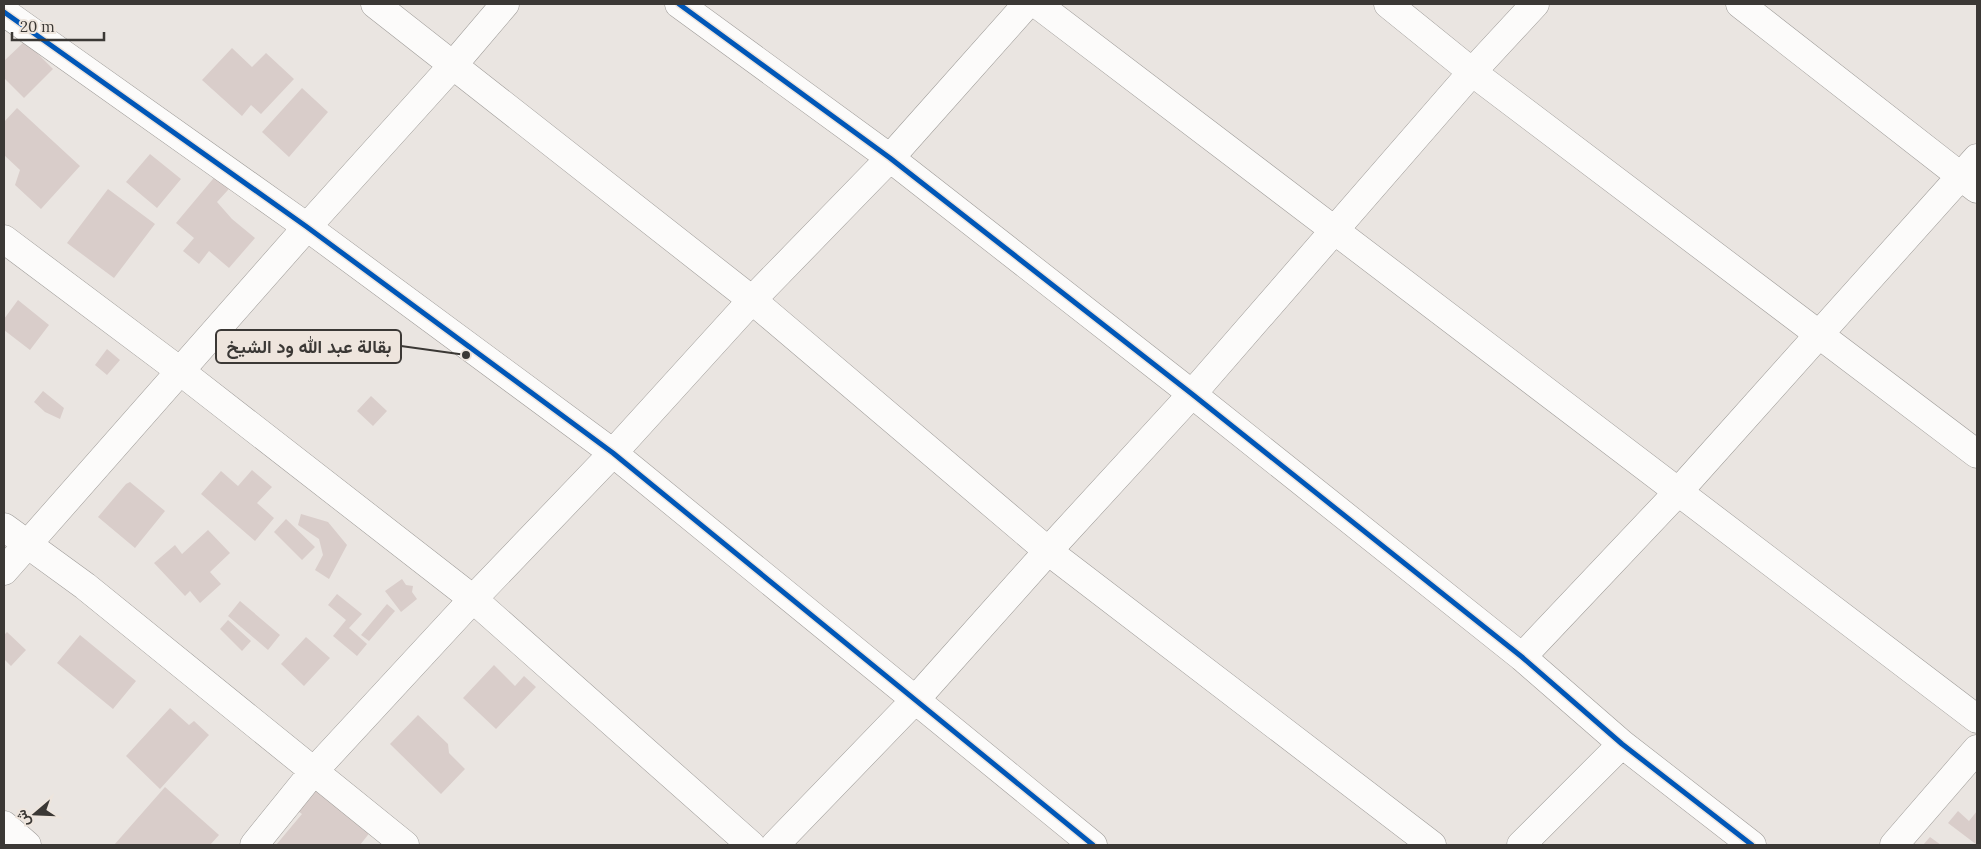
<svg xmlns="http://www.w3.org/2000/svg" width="1981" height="849" viewBox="0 0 1981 849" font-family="Lora,Vazirmatn,serif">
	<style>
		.building { fill: #d9cdca }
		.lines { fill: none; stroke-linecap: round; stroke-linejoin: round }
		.minor-casing { stroke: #9e9b98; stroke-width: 29 }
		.minor { stroke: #fcfbfa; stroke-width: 28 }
		.cycleway-casing { stroke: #eee5dd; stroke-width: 8 }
		.cycleway { stroke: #0057b8; stroke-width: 5 }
		.leader { fill: none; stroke: #3b3835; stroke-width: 2 }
		.callout-dot { fill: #3b3835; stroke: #eee5dd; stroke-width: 2 }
		.callout { fill: #eee5dd; stroke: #3b3835; stroke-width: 2 }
		.callout-label { font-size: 18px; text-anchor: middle; font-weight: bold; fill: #3b3835 }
	</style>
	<rect width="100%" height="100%" fill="#eae5e1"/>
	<path class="building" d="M25 41 53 69 24 98 4 78V61Z
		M232 48 252 67 266 53 294 79 261 114 251 105 242 116 202 80Z
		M302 88 328 112 289 157 262 132Z
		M17 108 80 166 41 209 15 185 20 170 4 155V122Z
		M150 154 181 179 157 208 126 182Z
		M223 167 238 179 217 202 232 219 255 238 229 268 209 251 199 264 183 251 194 238 176 223Z
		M108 189 155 224 114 278 67 243Z
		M18 300 49 325 30 350 4 330V319Z
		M107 349 120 360 107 375 95 365Z
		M43 391 64 408 60 419 45 412 34 402Z
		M371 396 387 411 373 426 357 411Z
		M252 470 272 487 257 503 274 518 255 541 201 494 221 471 238 486Z
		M130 482 165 511 135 548 98 517 126 484Z
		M301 514 328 522 347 545 329 579 315 570 323 555 319 539 298 525Z
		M286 519 315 547 302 560 274 532Z
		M208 530 230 553 210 572 221 584 200 603 190 591 185 596 154 563 175 545 182 554Z
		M402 579 406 585 413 586 412 592 417 599 401 612 385 591Z
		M337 594 362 614 349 628 367 644 357 656 333 636 346 620 328 605Z
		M240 601 280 635 268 650 228 616Z
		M387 604 395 611 369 641 361 635Z
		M228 620 251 641 242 651 220 629Z
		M7 632 26 650 11 666 4 659V635Z
		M80 635 136 681 113 709 57 663Z
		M306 637 330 658 304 686 281 664Z
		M494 665 515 686 524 676 536 687 496 729 463 698Z
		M170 708 189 725 194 721 209 735 160 789 126 756Z
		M418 715 448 744 449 753 465 769 441 794 390 744Z
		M312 776 375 826 360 845H276L302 814 290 805Z
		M165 787 219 835 210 845H114Z
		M1958 811 1969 821 1977 811V845L1948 823Z
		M1930 837 1941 845H1923Z"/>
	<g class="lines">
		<defs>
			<path id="minor" d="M375 4 752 300 1048 551 1432 845
				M679 4 890 158 1192 394 1522 657 1622 744 1752 845
				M1037 4 1977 719
				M1388 4 1472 72 1977 454
				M1740 4 1977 189
				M4 12 307 227 613 453 1093 845
				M4 239 180 371 473 599 751 845
				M4 527 85 586 405 845
				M4 571 307 227 454 64 505 4
				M1522 657 1678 492 1977 158
				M4 825 27 845
				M254 845 313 772 473 599 613 453 752 300 890 158 1027 4
				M775 845 916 699 1048 551 1192 394 1472 72 1535 4
				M1521 845 1622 744
				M1894 845 1977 749"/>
		</defs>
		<use href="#minor" class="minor-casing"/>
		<use href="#minor" class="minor"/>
		<defs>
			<path id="cycleway" d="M679 4 890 158 1192 394 1522 657 1622 744 1752 845
				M4 12 307 227 613 453 1093 845"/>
		</defs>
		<use href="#cycleway" class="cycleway-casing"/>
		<use href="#cycleway" class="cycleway"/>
	</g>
	<path class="leader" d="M466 355L401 346"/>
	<circle class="callout-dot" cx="466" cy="355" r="5"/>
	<rect class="callout" x="216" y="330" width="185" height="33" rx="5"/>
	<g class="callout-label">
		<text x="309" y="353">بقالة عبد الله ود الشيخ</text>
	</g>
	<rect width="1981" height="849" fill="none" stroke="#3b3835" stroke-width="10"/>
	<g transform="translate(35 814) rotate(251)" stroke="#eee5dd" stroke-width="4" paint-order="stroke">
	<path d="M0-4L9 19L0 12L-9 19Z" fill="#3b3835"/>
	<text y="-8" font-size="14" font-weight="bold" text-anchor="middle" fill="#3b3835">ش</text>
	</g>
	<path d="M12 32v8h92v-8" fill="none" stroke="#3b3835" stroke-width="2.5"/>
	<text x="20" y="32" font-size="15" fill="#3b3835" stroke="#eee5dd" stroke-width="4" paint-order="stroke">20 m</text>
</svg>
